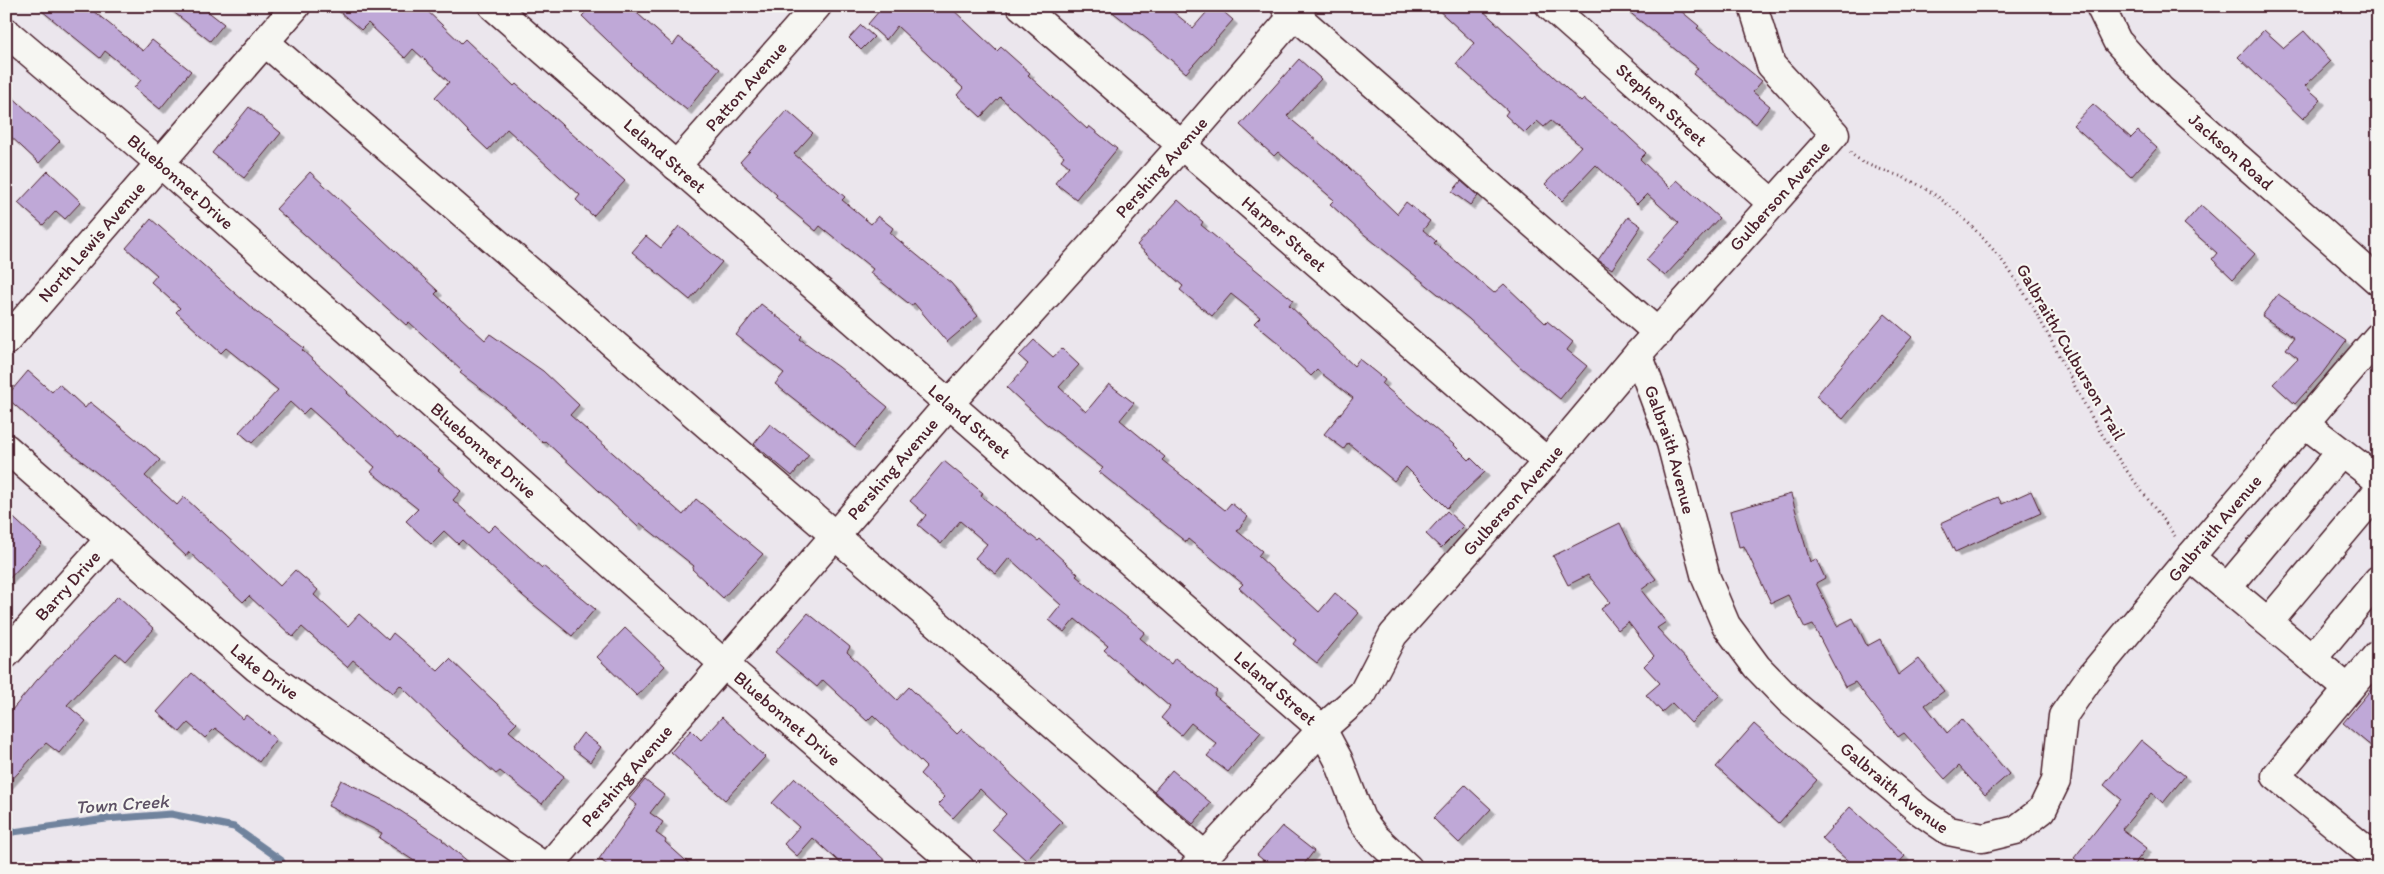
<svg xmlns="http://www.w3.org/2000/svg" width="2384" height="874" viewBox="0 0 2384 874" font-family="Itim,sans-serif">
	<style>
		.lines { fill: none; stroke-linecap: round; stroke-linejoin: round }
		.stream { stroke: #70839d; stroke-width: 7 }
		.building { fill: #bfa8d7; stroke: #4a1f2b; filter: url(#shadow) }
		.minor-casing { stroke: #4a1f2b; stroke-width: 31 }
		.path { stroke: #4a1f2b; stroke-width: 3; stroke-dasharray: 1 4; stroke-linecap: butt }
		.minor { stroke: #f6f6f2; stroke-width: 28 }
		.labels { text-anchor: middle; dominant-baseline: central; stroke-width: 4.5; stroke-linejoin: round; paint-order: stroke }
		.street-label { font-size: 18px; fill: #4a1f2b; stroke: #f6f6f2 }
		.water-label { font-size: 19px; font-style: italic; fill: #5d5164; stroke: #f6f6f2 }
	</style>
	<defs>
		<filter id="shadow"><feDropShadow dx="4.5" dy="4.5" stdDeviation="0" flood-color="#0004"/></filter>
	</defs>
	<rect width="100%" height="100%" fill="#ebe6ed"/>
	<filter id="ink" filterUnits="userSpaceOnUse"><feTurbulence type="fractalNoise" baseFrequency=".02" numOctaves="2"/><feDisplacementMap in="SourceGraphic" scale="10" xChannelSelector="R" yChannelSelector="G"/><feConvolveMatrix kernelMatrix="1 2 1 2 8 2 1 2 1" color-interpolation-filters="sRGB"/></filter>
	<g filter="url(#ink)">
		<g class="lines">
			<path class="stream" d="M6 833 106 819 171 814 234 827 281 860 285 868"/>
		</g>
		<path class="building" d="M36 6H87L143 51 152 40 191 71 160 109 134 88 141 80 105 51 100 58Z
			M166 6H201L224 24 210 41Z
			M333 6H422L461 43 465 39 514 86 516 84 625 181 593 216 576 200 580 195 507 129 488 150 470 133 435 97 449 82 413 49 405 58 368 23 361 30Z
			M592 6H629L673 45 679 37 720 69 687 110 631 65 632 64 582 16Z
			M876 6H949L997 51 1001 47 1030 73 1028 75 1087 129 1089 126 1117 149 1076 199 1055 183 1069 166 1061 160 1064 156 1000 97 981 117 957 95 963 88 897 26 886 40 868 24 880 10Z
			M1105 6H1166L1193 28 1212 6H1217L1233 20 1186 73 1147 39Z
			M1434 6H1478L1581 102 1584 99 1615 124 1646 153 1640 159 1670 188 1677 180 1719 218 1665 276 1646 260 1679 223 1647 194 1637 204 1596 165 1562 201 1545 184 1581 146 1551 121 1544 127 1537 121 1525 133 1505 115 1508 111 1456 64 1474 43Z
			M1622 6H1675L1699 26 1697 28 1762 81 1753 92 1770 106 1756 124 1693 74 1698 68Z
			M861 25 874 37 861 50 849 38Z
			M2264 30 2284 48 2304 31 2331 61 2305 86 2321 100 2303 119 2238 57Z
			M1299 59 1321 79 1287 116 1347 166 1397 214 1406 202 1430 221 1423 230 1436 241 1434 243 1494 293 1504 284 1545 323 1547 321 1573 342 1567 350 1587 366 1560 399 1519 366 1469 319 1360 231 1330 204 1334 200 1278 152 1274 156 1240 125Z
			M6 91 60 141 39 163 6 132Z
			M2093 104 2131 138 2138 131 2157 148 2131 177 2073 125Z
			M249 107 281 133 244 178 212 153Z
			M787 110 813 133 794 154 845 197 842 200 871 224 878 216 893 228 890 233 951 283 978 316 947 342 914 303 912 306 870 273 873 269 820 226 816 231 775 197 777 195 740 162Z
			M48 171 81 202 65 219 56 211 43 225 18 203Z
			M310 172 438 291 435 294 485 340 490 334 543 371 579 405 570 415 683 515 696 499 763 554 723 598 692 569 694 566 640 523 637 526 545 441 543 443 505 407 460 373 462 371 409 322 406 325 276 209Z
			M1461 181 1478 196 1470 205 1452 192Z
			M1178 200 1203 222 1201 225 1293 300 1289 305 1354 366 1359 359 1385 380 1382 384 1452 443 1469 460 1471 458 1485 472 1447 508 1406 467 1394 481 1348 443 1344 449 1324 434 1353 398 1317 370 1311 376 1281 348 1282 346 1254 323 1260 317 1231 294 1212 316 1180 290 1183 286 1137 245Z
			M2201 205 2255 254 2233 279 2212 259 2217 253 2184 224Z
			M1628 217 1641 226 1612 269 1598 260Z
			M151 219 253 309 304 348 302 350 348 392 347 393 398 439 399 437 440 469 438 470 461 491 453 500 488 532 495 525 542 568 543 566 595 609 572 636 523 596 462 540 458 544 444 531 431 544 406 521 418 509 371 472 375 467 309 408 303 414 290 402 252 443 239 432 278 390 226 348 221 353 176 312 180 308 151 282 157 275 126 248Z
			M679 226 722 262 690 300 632 252 646 236 661 248Z
			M2278 294 2346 341 2321 375 2295 404 2273 384 2298 358 2286 349 2294 338 2262 316Z
			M761 304 802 336 800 339 839 367 888 407 855 447 775 384 784 373 736 335Z
			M1885 314 1912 337 1843 419 1816 396Z
			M1034 340 1053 357 1062 349 1079 365 1059 387 1086 412 1109 384 1134 403 1120 420 1165 457 1162 460 1225 510 1231 503 1248 517 1237 531 1262 551 1258 556 1319 612 1335 593 1359 613 1317 663 1293 644 1296 640 1239 588 1243 584 1188 539 1186 542 1099 472 1103 468 1044 422 1007 388 1028 364 1019 356Z
			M28 371 52 392 59 384 85 408 90 402 143 445 160 460 145 476 177 505 184 497 280 586 295 570 318 590 314 595 348 626 359 614 388 640 393 633 438 671 450 659 517 723 509 731 564 776 542 804 500 771 496 774 448 732 400 685 393 693 353 660 347 667 302 627 293 637 249 596 243 602 189 552 186 556 102 477 44 431 6 397Z
			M770 424 809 455 792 476 754 444Z
			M944 461 983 493 981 496 1038 541 1040 539 1078 574 1076 576 1145 632 1140 638 1171 664 1175 658 1217 691 1214 695 1261 732 1228 772 1207 756 1217 744 1191 723 1181 735 1161 718 1170 707 1104 650 1108 646 1075 619 1064 632 1049 620 1061 605 1009 558 996 574 975 558 987 544 960 521 941 544 918 525 926 515 910 501Z
			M2031 491 2041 513 1955 552 1941 523 1998 497 2002 504Z
			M1791 494 1810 562 1816 559 1825 578 1816 583 1837 626 1853 618 1867 646 1880 639 1898 675 1919 659 1944 691 1925 705 1947 733 1962 719 2009 774 1985 795 1959 766 1945 779 1904 733 1898 737 1855 682 1845 687 1813 625 1805 628 1788 595 1771 603 1744 546 1739 547 1730 511Z
			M6 511 42 544 6 582Z
			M1447 511 1463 526 1441 548 1426 534Z
			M1620 523 1632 548 1656 579 1641 590 1666 622 1657 628 1720 695 1691 723 1672 703 1662 712 1646 695 1660 683 1644 666 1654 656 1628 622 1618 630 1601 609 1610 602 1588 575 1568 585 1553 556Z
			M118 596 154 629 125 661 116 653 67 705 86 721 59 753 46 743 6 786V717L37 680Z
			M808 613 850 647 847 652 897 700 909 687 957 734 962 729 1062 822 1026 860 992 829 1006 814 980 789 953 818 938 804 945 797 920 774 926 767 873 715 867 721 823 680 817 687 775 652Z
			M625 628 665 666 637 696 597 657Z
			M192 673 243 719 246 715 276 739 259 762 215 728 205 738 188 723 180 732 157 712Z
			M2378 681V752L2343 723Z
			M722 717 765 757 725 800 671 752 691 730 701 740Z
			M1754 724 1817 780 1779 823 1716 767Z
			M583 733 601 747 590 762 572 748Z
			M2141 740 2185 776 2163 803 2152 793 2122 829 2147 848 2131 868H2086L2074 858 2121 799 2104 785Z
			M1172 770 1211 803 1193 824 1154 791Z
			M795 778 849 827 893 868H846L813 838 797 856 784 844 799 827 772 803Z
			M341 780 387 802 443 839 442 840 476 868H425L379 838 382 833 328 806Z
			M645 780 664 795 650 813 663 822 656 833 666 840 665 842 694 868H612L599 859 637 805 629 799Z
			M1465 785 1491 809 1459 843 1433 818Z
			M1850 807 1905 856 1894 868H1856L1822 838Z
			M1282 826 1314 851 1301 868H1273L1257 855Z"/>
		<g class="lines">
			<defs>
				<g id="minor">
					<path id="s1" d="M493 6 1322 729 1338 759 1361 819 1375 837 1408 868"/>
					<path id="s2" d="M1021 6 1547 462"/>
					<path d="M1285 6 1658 333"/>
					<path id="s3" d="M1550 6 1773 204"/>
					<path id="s4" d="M2100 6 2117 41 2161 90 2378 281"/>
					<path id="s5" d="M6 32 161 164 724 664 960 868"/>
					<path d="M265 42 1205 856"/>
					<path id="s6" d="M676 166 817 6"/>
					<path id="s7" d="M6 341 296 6"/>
					<path id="s8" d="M1638 354 1671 443 1706 578 1726 625 1757 667 1791 702 1920 811 1949 831 1983 838 2016 830 2042 810 2056 781 2063 716 2088 680 2190 557 2378 337"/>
					<path d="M2304 423 2378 480"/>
					<path id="s9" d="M6 448 257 668 546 868"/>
					<path d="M2190 557 2348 689"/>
					<path d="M2227 588 2341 452"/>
					<path d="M2268 622 2378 491"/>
					<path id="s10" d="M6 654 109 540"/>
					<path d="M2378 654 2276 776 2378 860"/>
					<path d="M2312 659 2378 580"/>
					<path id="s11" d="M547 868 948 405 1181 146 1302 6"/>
					<path id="s12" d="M1194 868 1322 729 1363 693 1393 635 1547 462 1638 354 1835 134 1771 65 1753 6"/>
				</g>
			</defs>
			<use href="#minor" class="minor-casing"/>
			<path class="path" d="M1850 152C1864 168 1892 171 1911 181 1941 195 1968 221 1990 246 2031 293 2055 351 2085 405 2110 452 2144 493 2175 536"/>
			<use href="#minor" class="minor"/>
		</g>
	</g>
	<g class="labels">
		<g class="street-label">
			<text stroke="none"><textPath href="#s6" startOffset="106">Patton Avenue</textPath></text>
			<text stroke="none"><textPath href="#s3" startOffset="149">Stephen Street</textPath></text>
			<text stroke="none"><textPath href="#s4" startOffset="198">Jackson Road</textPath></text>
			<text stroke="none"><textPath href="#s1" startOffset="228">Leland Street</textPath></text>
			<text stroke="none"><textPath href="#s11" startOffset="932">Pershing Avenue</textPath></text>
			<text stroke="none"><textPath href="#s5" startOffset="230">Bluebonnet Drive</textPath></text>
			<text stroke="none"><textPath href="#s12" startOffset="894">Gulberson Avenue</textPath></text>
			<text stroke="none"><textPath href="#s2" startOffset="348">Harper Street</textPath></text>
			<text stroke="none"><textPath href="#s7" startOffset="131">North Lewis Avenue</textPath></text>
			<text transform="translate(2071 352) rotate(60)">Galbraith/Culburson Trail</text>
			<text stroke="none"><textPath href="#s1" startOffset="632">Leland Street</textPath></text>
			<text stroke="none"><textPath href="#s5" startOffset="635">Bluebonnet Drive</textPath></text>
			<text stroke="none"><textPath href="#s8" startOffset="101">Galbraith Avenue</textPath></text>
			<text stroke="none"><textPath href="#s11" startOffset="528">Pershing Avenue</textPath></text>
			<text stroke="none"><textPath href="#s12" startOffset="489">Gulberson Avenue</textPath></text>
			<text stroke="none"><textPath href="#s8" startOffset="1031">Galbraith Avenue</textPath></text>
			<text stroke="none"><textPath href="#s10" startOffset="92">Barry Drive</textPath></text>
			<text stroke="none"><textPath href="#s9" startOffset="342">Lake Drive</textPath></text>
			<text stroke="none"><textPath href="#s1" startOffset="1038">Leland Street</textPath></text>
			<text stroke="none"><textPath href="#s5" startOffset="1040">Bluebonnet Drive</textPath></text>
			<text stroke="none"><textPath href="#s11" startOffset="122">Pershing Avenue</textPath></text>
			<text stroke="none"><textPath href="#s8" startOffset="521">Galbraith Avenue</textPath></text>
		</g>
		<g class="water-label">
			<text transform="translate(122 804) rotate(-4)">Town Creek</text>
		</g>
	</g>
	<rect width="2384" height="874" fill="none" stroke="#f6f6f2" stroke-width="25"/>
	<rect x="12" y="12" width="2359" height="849" fill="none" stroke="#4a1f2b" stroke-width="2" filter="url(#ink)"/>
</svg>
